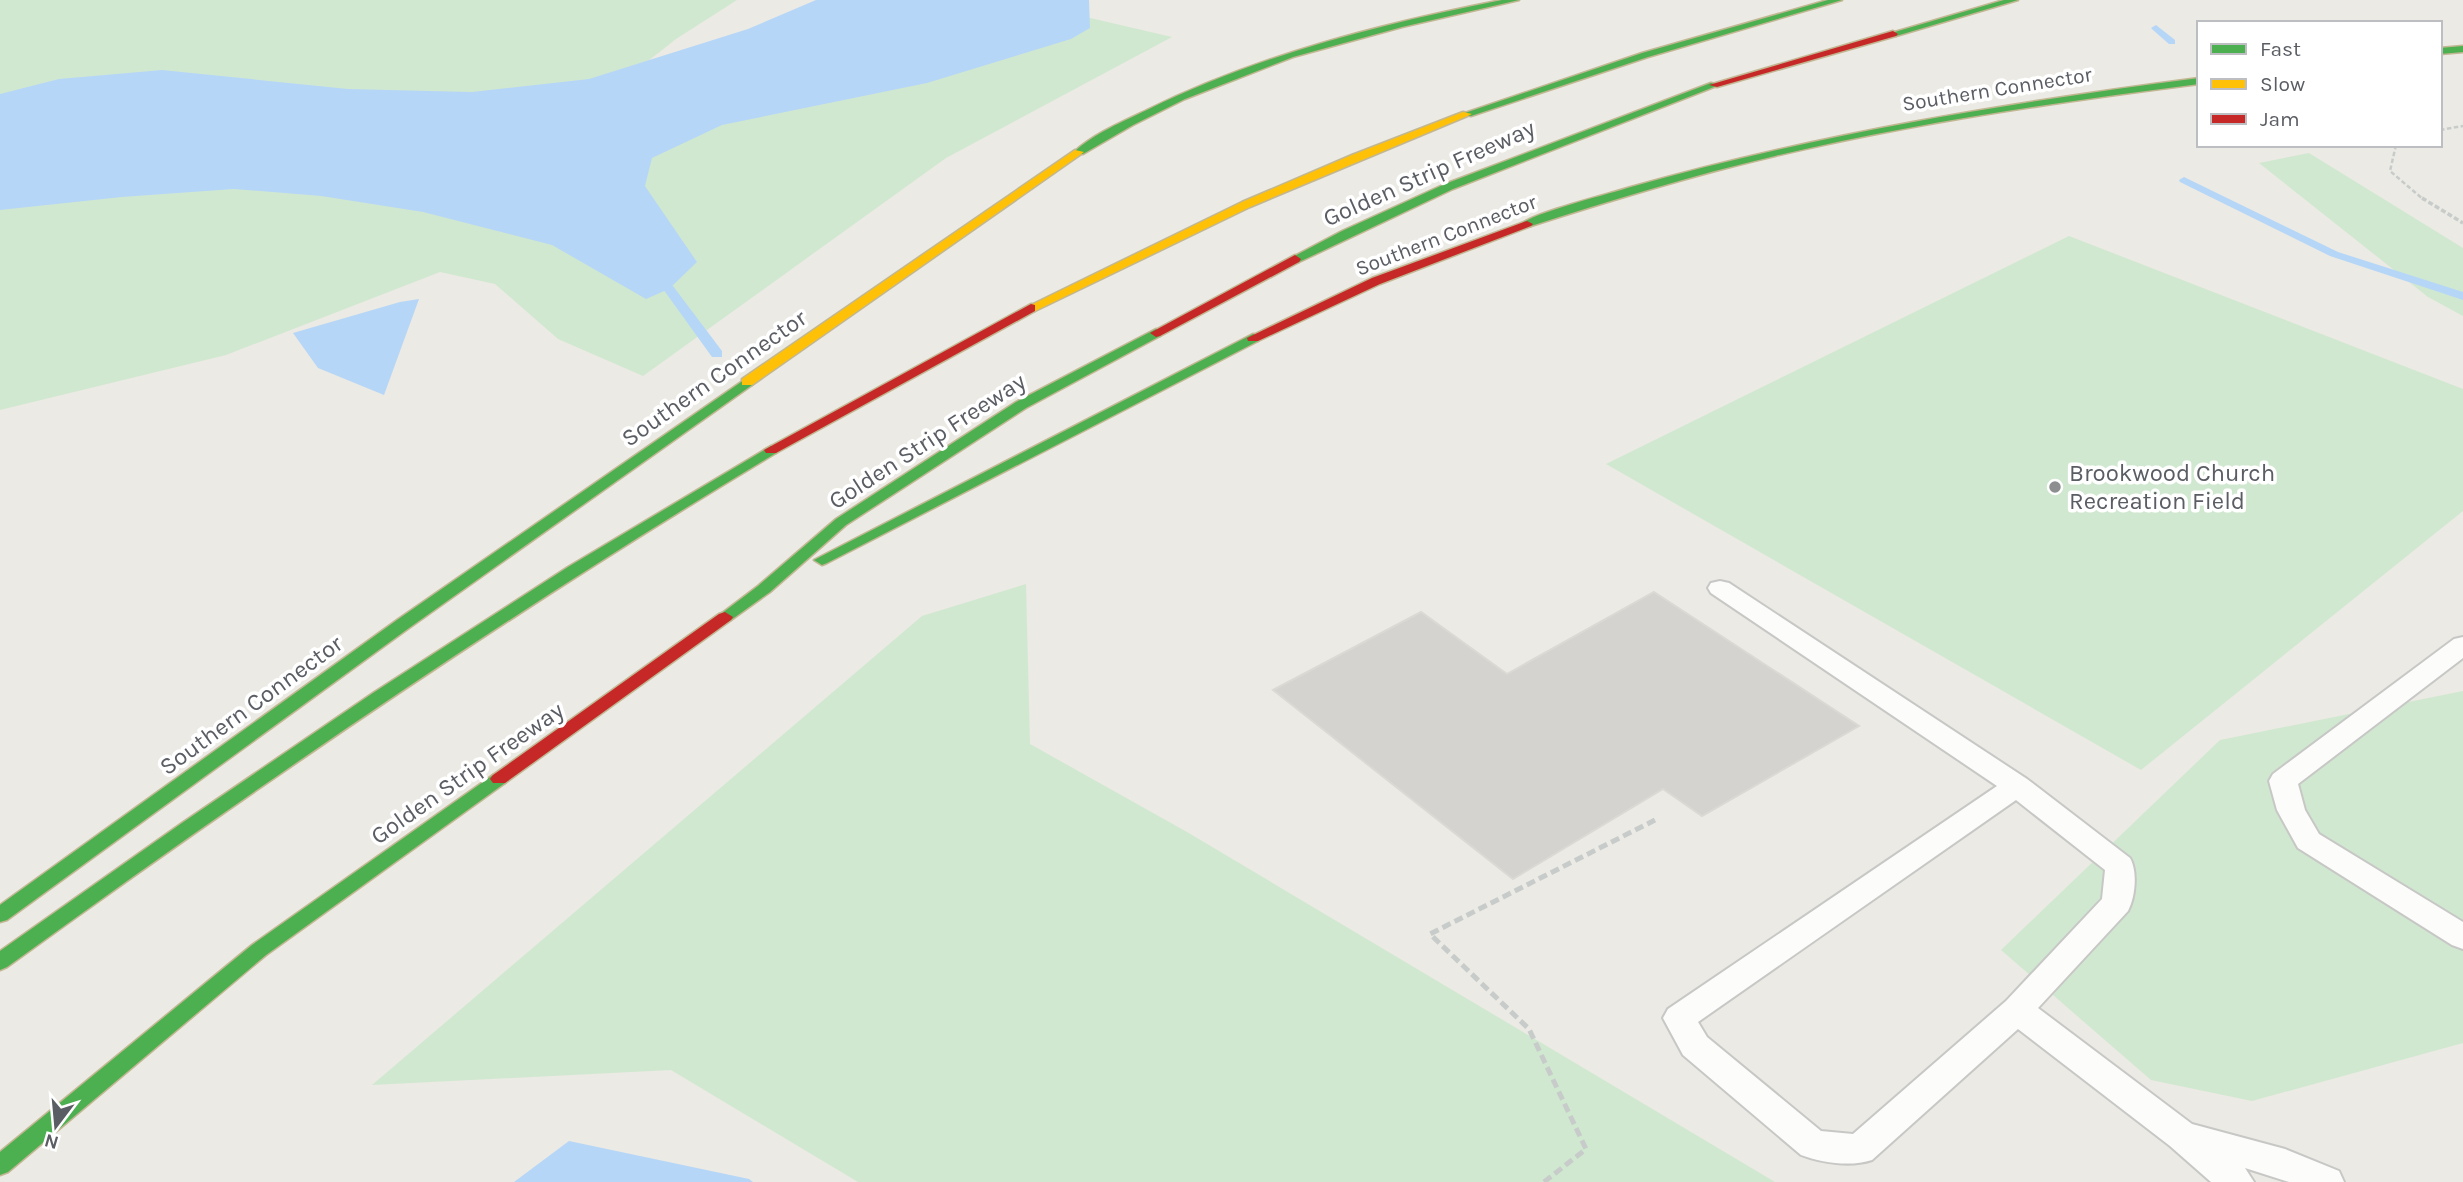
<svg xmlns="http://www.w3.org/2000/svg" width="2463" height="1182" viewBox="0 0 2463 1182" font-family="Karla,sans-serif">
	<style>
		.green { fill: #d1e8d0 }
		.water { fill: #b6d6f7 }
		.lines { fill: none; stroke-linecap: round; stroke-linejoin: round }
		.stream { fill: #b6d6f7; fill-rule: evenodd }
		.building { fill: #d4d3cf; stroke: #dad9d4; stroke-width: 2 }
		.lane-casing { stroke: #c7c8c6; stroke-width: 4 }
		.fast-casing { stroke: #c2b792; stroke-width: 3 }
		.slow-casing { stroke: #c2b792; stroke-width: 3 }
		.jam-casing { stroke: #c2b792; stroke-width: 3 }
		.path-far2 { stroke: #c7ccca; stroke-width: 2.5; stroke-dasharray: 4.5 2.5; stroke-linecap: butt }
		.path-far1 { stroke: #c7ccca; stroke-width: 3.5; stroke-dasharray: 5 2.5; stroke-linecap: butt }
		.path { stroke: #c7ccca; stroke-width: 5; stroke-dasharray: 9 4.5; stroke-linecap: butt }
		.lane { fill: #fcfcfb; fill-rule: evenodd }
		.fast { fill: #4caf50; fill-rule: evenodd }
		.slow { fill: #ffc107; fill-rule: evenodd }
		.jam { fill: #c62828; fill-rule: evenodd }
		.poi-dot { fill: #8d8e90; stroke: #fff; stroke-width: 2.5 }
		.labels { text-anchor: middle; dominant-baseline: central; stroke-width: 7; stroke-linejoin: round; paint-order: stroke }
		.far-street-label { font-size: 21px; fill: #5a5d63; stroke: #fff }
		.street-label { font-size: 24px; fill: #5a5d63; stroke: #fff }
		.poi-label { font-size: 24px; fill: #5a5d63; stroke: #fff; text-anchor: start }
	</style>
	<rect width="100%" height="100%" fill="#ebeae4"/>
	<path class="green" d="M0 0H737L676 39 638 69 1043 7 1172 37 946 158 643 376 558 339 495 284 440 272 226 355 0 410Z
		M2309 153 2463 248V316L2428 297 2259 163Z
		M2069 236 2463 389V511L2141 770 1606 464Z
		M1026 584 1030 744 1187 832 1775 1182H858L671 1070 372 1085 922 616Z
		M2463 691V1043L2252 1101 2151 1080 2001 950 2220 740Z"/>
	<path class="water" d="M816 0H1089L1090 28 1071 39 927 83 722 125 652 158 645 186 697 262 669 289 646 299 552 245 423 212 321 196 234 189 122 197 0 210V94L59 79 162 70 348 89 472 92 589 79 748 29Z
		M419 299 384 395 318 368 293 333 400 302Z
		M569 1141 749 1179 753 1182H514Z"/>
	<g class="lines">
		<path class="stream" d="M2156 25 2175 40V44H2169L2153 30 2151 28Z
			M2184 177 2338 252 2463 292V300L2330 256 2180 182 2179 180Z
			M669 285 673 286 722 351V357H712L663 289Z"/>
	</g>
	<path class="building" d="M1654 592 1859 726 1702 816 1663 789 1513 879 1273 690 1421 612 1507 674Z"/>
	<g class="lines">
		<defs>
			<path id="lane" d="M1720 581 1729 583 2027 779 2130 858C2138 872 2135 898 2128 911L2038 1008 2192 1124 2285 1149 2339 1171 2344 1182H2289L2245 1168 2254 1182H2211L2170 1146 2018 1029 1872 1160C1851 1167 1822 1163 1801 1155L1683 1055 1663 1018 1668 1009 1997 786 1711 593 1708 588 1711 583ZM2016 800 2105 870 2102 899 2006 1001 1853 1134 1821 1131 1707 1037 1698 1022Z
				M2463 637V658L2298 784 2305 810 2319 834 2463 922V949L2452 945 2298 848 2277 810 2269 781 2273 774 2454 639Z"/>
			<path id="fast" d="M1502 0H1519L1402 27 1293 57 1185 99 1133 125 1083 154 1074 152C1093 134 1124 121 1147 110 1259 55 1380 24 1502 0Z
				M1828 0H1842L1648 57 1471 116 1462 114 1642 53Z
				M2004 0H2018L1896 36 1888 34Z
				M2463 46V52L2440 54V48Z
				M2199 78V84C2057 102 1915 123 1775 156 1693 175 1612 200 1531 226L1521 224C1536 212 1609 194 1631 187 1818 134 2007 103 2199 78Z
				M1711 83 1719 85 1453 189 1299 262 1295 263 1289 259 1342 231 1445 184Z
				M1156 329 1162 333 1160 336 1026 408 846 525 770 592 731 620 725 622 717 617 758 586 836 519 1016 402Z
				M1253 334 1258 335V341L827 563 822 565 814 560Z
				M747 378 754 382 752 385 409 628 7 920 0 922V905L397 620Z
				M771 446 778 450 776 453C511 612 257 786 7 967L0 970V951L182 823 373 693 568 567Z
				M499 773 505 775 508 779 505 783 266 955 8 1172 0 1175V1152L252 945 493 775Z"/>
			<path id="slow" d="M1463 112 1472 114 1250 207 1035 311H1027L1025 308 1242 202 1352 155Z
				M1075 150 1084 152 752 385H742V379Z"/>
			<path id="jam" d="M1893 31 1898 34 1896 36 1717 87 1709 85Z
				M1527 221 1533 224 1531 226 1380 284 1258 341H1248L1247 338 1372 278Z
				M1295 255 1301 259 1299 262 1160 336 1156 337 1150 333Z
				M1031 304 1035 305V311L776 453H766L764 450Z
				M725 612 733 617 731 620 505 783H493L490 779 493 775 719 614Z"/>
		</defs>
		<use href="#lane" class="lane-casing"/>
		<use href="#fast" class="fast-casing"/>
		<use href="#slow" class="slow-casing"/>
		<use href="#jam" class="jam-casing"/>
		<path class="path-far2" d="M2440 130 2463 126
			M2396 145 2390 171 2424 200"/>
		<path class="path-far1" d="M2422 198 2463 223"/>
		<path class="path" d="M1544 1182 1586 1149 1529 1029 1430 934 1655 820"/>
		<use href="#lane" class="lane"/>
		<use href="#fast" class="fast"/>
		<use href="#slow" class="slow"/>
		<use href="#jam" class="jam"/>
	</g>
	<circle class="poi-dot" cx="2055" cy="487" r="7"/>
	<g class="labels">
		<g class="far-street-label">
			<text transform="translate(1997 89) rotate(-9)">Southern Connector</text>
			<text transform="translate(1446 235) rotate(-21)">Southern Connector</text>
		</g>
		<g class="street-label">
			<text transform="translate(1429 173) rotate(-24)">Golden Strip Freeway</text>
			<text transform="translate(714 378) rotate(-35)">Southern Connector</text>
			<text transform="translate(927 441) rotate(-33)">Golden Strip Freeway</text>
			<text transform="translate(251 705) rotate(-36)">Southern Connector</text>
			<text transform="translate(467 773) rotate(-35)">Golden Strip Freeway</text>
		</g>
		<g class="poi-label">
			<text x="2069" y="473">Brookwood Church<tspan x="2069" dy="28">Recreation Field</tspan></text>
		</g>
	</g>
	<rect x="2197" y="21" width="245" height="126" fill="#ffffff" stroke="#bdbec1" stroke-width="2"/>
	<rect x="2211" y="44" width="35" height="10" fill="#4caf50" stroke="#bdbec1" stroke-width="2"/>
	<text x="2260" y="56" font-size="21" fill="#5a5d63">Fast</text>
	<rect x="2211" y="79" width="35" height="10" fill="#ffc107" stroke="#bdbec1" stroke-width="2"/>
	<text x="2260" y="91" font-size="21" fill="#5a5d63">Slow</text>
	<rect x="2211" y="114" width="35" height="10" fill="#c62828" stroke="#bdbec1" stroke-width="2"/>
	<text x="2260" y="126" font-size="21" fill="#5a5d63">Jam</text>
	<g transform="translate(56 1126) rotate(196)" stroke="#ffffff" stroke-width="5" paint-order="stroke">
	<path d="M0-5L12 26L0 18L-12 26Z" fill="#5a5d63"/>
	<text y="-10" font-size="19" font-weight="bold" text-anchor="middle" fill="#5a5d63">N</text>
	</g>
</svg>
